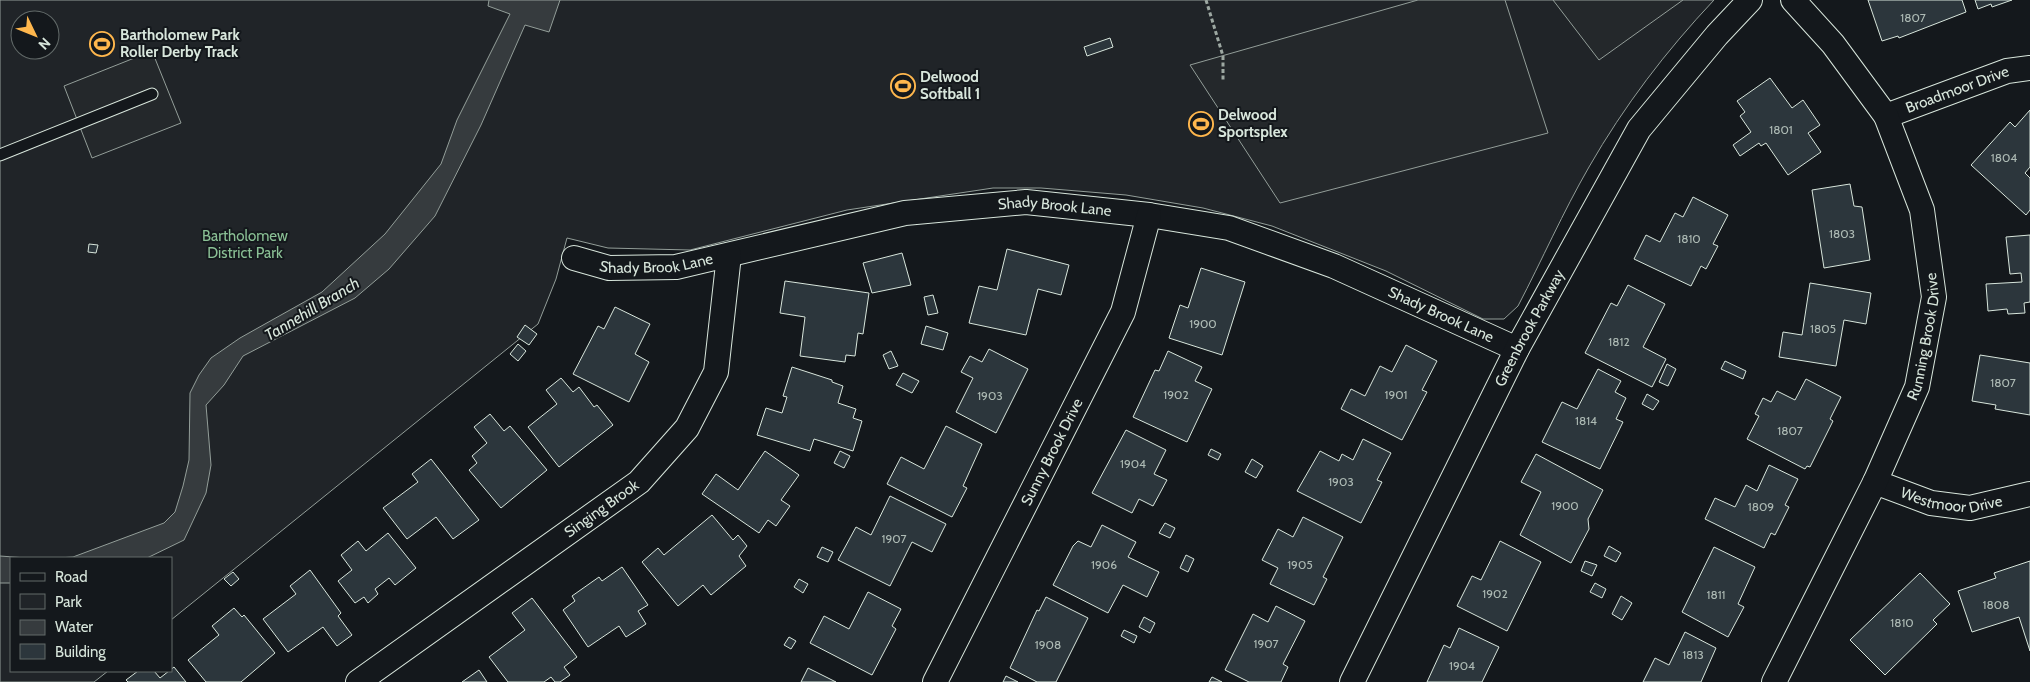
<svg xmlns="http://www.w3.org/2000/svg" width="2030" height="682" viewBox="0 0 2030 682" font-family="Cabin,sans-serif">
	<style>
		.green { fill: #202428; stroke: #939e99; fill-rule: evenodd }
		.parking { fill: #24282b; stroke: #939e99 }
		.water { fill: #363b3e; stroke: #939e99 }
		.building { fill: #2c363c; stroke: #d8e6dc }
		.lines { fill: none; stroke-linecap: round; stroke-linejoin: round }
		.lane-casing { stroke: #d8e6dc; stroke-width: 13 }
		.street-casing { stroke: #d8e6dc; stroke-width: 26 }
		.path { stroke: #9da8a2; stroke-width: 3; stroke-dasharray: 4 2.5; stroke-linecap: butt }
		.lane { stroke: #14181c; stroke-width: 11 }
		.street { stroke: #14181c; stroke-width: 24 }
		.labels { text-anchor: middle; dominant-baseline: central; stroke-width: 4; stroke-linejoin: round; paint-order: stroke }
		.number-label { font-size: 12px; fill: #adbab4 }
		.poi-label { font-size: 15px; font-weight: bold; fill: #d8e6dc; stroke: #14181c; text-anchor: start }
		.street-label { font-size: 15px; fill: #d8e6dc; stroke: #14181c }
		.park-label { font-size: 15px; fill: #8ac095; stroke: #14181c }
		.water-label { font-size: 16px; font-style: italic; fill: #d8e6dc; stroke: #14181c }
	</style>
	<rect width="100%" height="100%" fill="#14181c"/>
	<path class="green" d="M0 0H1714C1666 51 1624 106 1589 167 1563 212 1542 260 1518 306L1504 319H1483L1386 271 1272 226 1203 208 1126 195 1041 188H993L847 210 690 250 608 248 567 238 556 279 538 324 171 620V558H11V671H108L94 682H0ZM20 20H50V50H20Z"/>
	<path class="parking" d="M1418 0H1505L1548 133 1280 203 1190 65Z
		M1553 0H1683L1599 60Z
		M152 51 181 123 92 158 64 86Z"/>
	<path class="water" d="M489 0H560L549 32 525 25 481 125 435 216 389 269 355 298 243 356 224 385 206 405 211 465 206 493 184 540 147 558H58L73 557 164 523 175 512 183 486 189 460 190 393 199 375 211 358 240 338 322 292 385 234 441 164 457 120 510 14 488 6Z
		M0 556 27 558H11V583H0Z"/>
	<path class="building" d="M1868 0H1962L1966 12 1899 38 1898 36 1882 41Z
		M1975 0H2012L1992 7 1991 4 1978 9Z
		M1110 38 1113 47 1087 56 1084 47Z
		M1770 78 1792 108 1803 100 1820 125 1808 133 1821 152 1788 175 1766 143 1761 146 1759 143 1740 156 1733 145 1751 132 1740 116 1745 112 1737 101Z
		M2030 110V167L2025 173 2030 178V210L2026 215 1971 165 2010 122 2015 127Z
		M1850 184 1854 206 1862 207 1870 260 1824 268 1812 190Z
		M1693 197 1728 215 1713 244 1718 246 1706 269 1701 266 1691 286 1634 259 1646 235 1660 242 1675 213 1683 217Z
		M2030 235V302L2024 303 2025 313 2008 314 2007 309 1988 311 1986 284 2022 282 2021 273 2010 274 2006 237Z
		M89 244 98 245 96 253 88 252Z
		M1007 249 1069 265 1061 295 1038 289 1026 335 969 323 979 286 997 290Z
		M902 253 911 285 872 293 863 263Z
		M1201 268 1245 282 1222 355 1169 338 1180 305 1188 308Z
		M785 281 869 293 863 334 858 333 855 356 846 355 845 362 800 356 805 317 780 313Z
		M1810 283 1871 293 1866 324 1844 320 1836 366 1779 357 1783 332 1802 335Z
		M1628 285 1665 304 1643 347 1666 359 1652 387 1585 353 1611 303 1617 306Z
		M933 295 938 313 928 315 924 297Z
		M615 307 650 324 635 354 649 362 629 402 573 374 598 326 604 329Z
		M525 325 537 334 529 345 517 337Z
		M926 326 948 333 943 350 921 344Z
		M518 344 526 351 518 361 510 354Z
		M1406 345 1437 361 1422 390 1427 392 1402 440 1341 409 1351 389 1365 396 1380 366 1392 372Z
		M989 349 1028 369 996 433 956 412 973 378 961 372 970 356 982 362Z
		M891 351 898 366 889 369 883 355Z
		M1168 351 1202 367 1195 381 1212 389 1187 442 1133 417 1155 370 1159 371Z
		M1980 355 2030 363V415L1995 409 1996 405 1972 401Z
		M1725 361 1746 371 1743 379 1721 369Z
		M1667 364 1676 369 1668 386 1659 382Z
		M792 367 832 380V382L843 386 838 403 856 409 853 418 862 421 853 451 814 439 810 451 757 435 766 408 782 413 787 397 783 396Z
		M1598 369 1621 381 1615 392 1626 398 1616 419 1623 422 1600 469 1542 442 1562 402 1577 409Z
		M903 373 919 381 912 393 896 385Z
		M561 378 573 392 579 387 594 407 597 405 613 425 559 467 528 427 557 404 546 390Z
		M1806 379 1841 397 1830 419 1833 421 1810 467 1807 466 1805 469 1747 439 1759 416 1755 414 1763 398 1771 402 1777 391 1795 400Z
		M1647 394 1659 401 1653 410 1642 404Z
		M490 414 504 431 510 426 547 470 501 508 469 470 477 463 472 456 487 443 474 427Z
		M946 426 982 444 963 486 967 488 952 517 887 484 901 457 924 469Z
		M1126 430 1166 450 1154 474 1167 480 1153 506 1139 499 1132 513 1092 493Z
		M1363 439 1391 453 1377 480 1382 482 1361 523 1297 491 1320 451 1339 461 1342 454 1353 460Z
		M1211 449 1221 454 1218 460 1208 455Z
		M765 451 799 475 781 500 790 506 776 526 768 520 759 533 702 494 716 474 738 490Z
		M840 451 850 456 844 468 834 463Z
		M1536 454 1603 490 1588 519 1589 529 1571 563 1520 535 1541 492 1521 482Z
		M431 459 479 520 453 539 436 517 407 539 383 508 418 482 412 474Z
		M1252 459 1263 466 1256 478 1245 472Z
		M1769 465 1798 479 1785 505 1789 507 1775 535 1771 533 1764 548 1705 519 1715 498 1735 507 1746 485 1757 491Z
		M890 496 946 524 932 552 912 542 890 586 838 560 856 527 871 535Z
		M712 515 733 540 738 535 747 546 739 556 746 566 711 595 703 585 678 606 642 562 658 548 664 555Z
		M1303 517 1343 537 1323 577 1327 579 1314 605 1270 584 1278 568 1262 560 1278 529 1293 537Z
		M1165 523 1175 528 1170 538 1159 533Z
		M1102 525 1136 542 1128 557 1159 572 1147 597 1123 585 1108 613 1053 585 1073 546 1078 541 1091 547Z
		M388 533 416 568 395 585 389 578 375 589 378 594 368 603 364 597 355 603 338 581 352 570 341 555 358 541 366 551Z
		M1500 541 1541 562 1507 631 1457 606 1472 576 1481 580Z
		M1609 546 1621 553 1616 562 1604 556Z
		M822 547 833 552 828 562 817 557Z
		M1714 547 1755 567 1738 604 1744 607 1728 637 1682 612Z
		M1186 555 1194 559 1188 572 1180 568Z
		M1585 561 1597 565 1592 576 1581 571Z
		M2030 561V651L2019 617 1972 632 1958 591 1996 578 1994 573Z
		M622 567 648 605 638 611 646 624 626 637 619 626 588 647 563 610 575 601 572 596 599 577 602 581Z
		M310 570 341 613 338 616 352 635 337 646 323 627 288 652 263 619 296 594 290 586Z
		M233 572 239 579 231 586 224 579Z
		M1920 573 1950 604 1933 620 1937 624 1885 675 1850 640Z
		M799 579 808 584 803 593 794 587Z
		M1595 583 1606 589 1602 598 1590 592Z
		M868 592 901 609 892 626 896 629 872 675 810 643 824 616 849 629Z
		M1621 596 1632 603 1622 620 1612 614Z
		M1046 597 1088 618 1056 682H1037L1010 668 1037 610 1039 611Z
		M532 598 577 657 564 667 570 675 560 682H555L551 677 544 682H508L489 657 525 630 512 613Z
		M1276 606 1305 621 1283 664 1288 667 1281 682H1249L1225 670 1253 614 1268 622Z
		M234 608 242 617 244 615 275 653 241 682H206L188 660 219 635 212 626Z
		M1144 617 1155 623 1150 633 1139 627Z
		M1459 628 1499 647 1482 682H1427L1444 645 1450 648Z
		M1124 630 1137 636 1134 643 1121 636Z
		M1685 632 1716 648 1701 682H1643L1655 658 1669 665Z
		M789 637 796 641 791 649 784 645Z
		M174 667 186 682H128L126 680 138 671H154L160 678Z
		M808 668 836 682H801Z
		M479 670 487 682H462Z
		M1006 676 1018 682H1003Z
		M1212 677 1222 682H1209Z"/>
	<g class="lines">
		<defs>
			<path id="lane" d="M0 155 152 94"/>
			<g id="street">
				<path id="s1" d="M1886 116 2007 71 2030 68"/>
				<path id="s2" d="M574 258 609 268 676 267 905 213 1026 202 1149 215 1229 228 1334 266 1517 349"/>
				<path id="s3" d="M1875 482 1931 503 1970 508 2030 494"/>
				<path id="s4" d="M358 682 639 482 687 428 716 372 729 255"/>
				<path id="s5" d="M935 682 1123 312 1149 215"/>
				<path id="s6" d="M1352 682 1517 349 1639 129 1717 35 1750 0"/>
				<path id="s7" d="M1774 682 1875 482 1917 387 1934 297 1922 210 1886 116 1833 44 1793 0"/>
			</g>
		</defs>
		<use href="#lane" class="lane-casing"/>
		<use href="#street" class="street-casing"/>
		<path class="path" d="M1206 0 1223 56V80"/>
		<use href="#lane" class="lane"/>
		<use href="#street" class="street"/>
	</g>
	<defs>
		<symbol id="stadium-ring" viewBox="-11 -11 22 22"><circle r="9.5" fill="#14181c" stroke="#ffb74d" stroke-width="1.5"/><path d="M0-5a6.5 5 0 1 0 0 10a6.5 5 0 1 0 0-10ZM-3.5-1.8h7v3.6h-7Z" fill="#ffb74d"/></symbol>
	</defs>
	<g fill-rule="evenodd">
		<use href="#stadium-ring" x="88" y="30" width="28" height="28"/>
		<use href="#stadium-ring" x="889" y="72" width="28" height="28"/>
		<use href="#stadium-ring" x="1187" y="110" width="28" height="28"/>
	</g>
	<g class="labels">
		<g class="number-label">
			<text x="1913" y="17">1807</text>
			<text x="1781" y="129">1801</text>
			<text x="2004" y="157">1804</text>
			<text x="1842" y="233">1803</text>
			<text x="1689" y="238">1810</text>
			<text x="1203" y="323">1900</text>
			<text x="1823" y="328">1805</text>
			<text x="1619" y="341">1812</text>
			<text x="2003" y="382">1807</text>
			<text x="1176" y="394">1902</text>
			<text x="1396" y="394">1901</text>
			<text x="990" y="395">1903</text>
			<text x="1586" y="420">1814</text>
			<text x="1790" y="430">1807</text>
			<text x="1133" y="463">1904</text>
			<text x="1341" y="481">1903</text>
			<text x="1565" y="505">1900</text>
			<text x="1761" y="506">1809</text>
			<text x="894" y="538">1907</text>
			<text x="1104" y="564">1906</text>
			<text x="1300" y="564">1905</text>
			<text x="1495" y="593">1902</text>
			<text x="1716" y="594">1811</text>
			<text x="1996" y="604">1808</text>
			<text x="1902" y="622">1810</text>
			<text x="1266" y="643">1907</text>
			<text x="1048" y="644">1908</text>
			<text x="1693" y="654">1813</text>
			<text x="1462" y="665">1904</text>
		</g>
		<g class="poi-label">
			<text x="120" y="35">Bartholomew Park<tspan x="120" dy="17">Roller Derby Track</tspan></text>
			<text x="920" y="77">Delwood<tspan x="920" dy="17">Softball 1</tspan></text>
			<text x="1218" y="115">Delwood<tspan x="1218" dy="17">Sportsplex</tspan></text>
		</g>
		<g class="street-label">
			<text stroke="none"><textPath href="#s1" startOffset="76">Broadmoor Drive</textPath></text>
			<text stroke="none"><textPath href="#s2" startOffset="489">Shady Brook Lane</textPath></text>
			<text stroke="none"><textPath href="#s2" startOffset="84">Shady Brook Lane</textPath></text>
			<text stroke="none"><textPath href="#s2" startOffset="894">Shady Brook Lane</textPath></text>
			<text stroke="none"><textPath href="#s6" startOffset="396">Greenbrook Parkway</textPath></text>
			<text stroke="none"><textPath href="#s7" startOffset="379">Running Brook Drive</textPath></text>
			<text stroke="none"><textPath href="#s5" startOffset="258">Sunny Brook Drive</textPath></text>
			<text stroke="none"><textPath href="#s3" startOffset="80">Westmoor Drive</textPath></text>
			<text stroke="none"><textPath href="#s4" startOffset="299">Singing Brook</textPath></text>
		</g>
		<g class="park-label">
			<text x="245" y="236">Bartholomew<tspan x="245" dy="17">District Park</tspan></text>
		</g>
		<g class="water-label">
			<text transform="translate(312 309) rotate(-31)">Tannehill Branch</text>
		</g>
	</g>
	<rect x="10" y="557" width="162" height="115" fill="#14181c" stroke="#626a69"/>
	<rect x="20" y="573" width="25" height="8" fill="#14181c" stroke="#626a69"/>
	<text x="55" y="582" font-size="15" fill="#d8e6dc">Road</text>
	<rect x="20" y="594" width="25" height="15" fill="#202428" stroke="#626a69"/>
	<text x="55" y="607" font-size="15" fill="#d8e6dc">Park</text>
	<rect x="20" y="620" width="25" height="15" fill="#363b3e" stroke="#626a69"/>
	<text x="55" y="632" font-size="15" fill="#d8e6dc">Water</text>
	<rect x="20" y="644" width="25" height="15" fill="#2c363c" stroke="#626a69"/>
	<text x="55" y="657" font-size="15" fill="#d8e6dc">Building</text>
	<g transform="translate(35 35) rotate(133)"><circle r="24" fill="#14181c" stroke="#626a69"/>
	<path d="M0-4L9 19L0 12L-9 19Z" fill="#ffb74d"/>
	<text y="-8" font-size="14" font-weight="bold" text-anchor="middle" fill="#d8e6dc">N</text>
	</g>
</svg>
